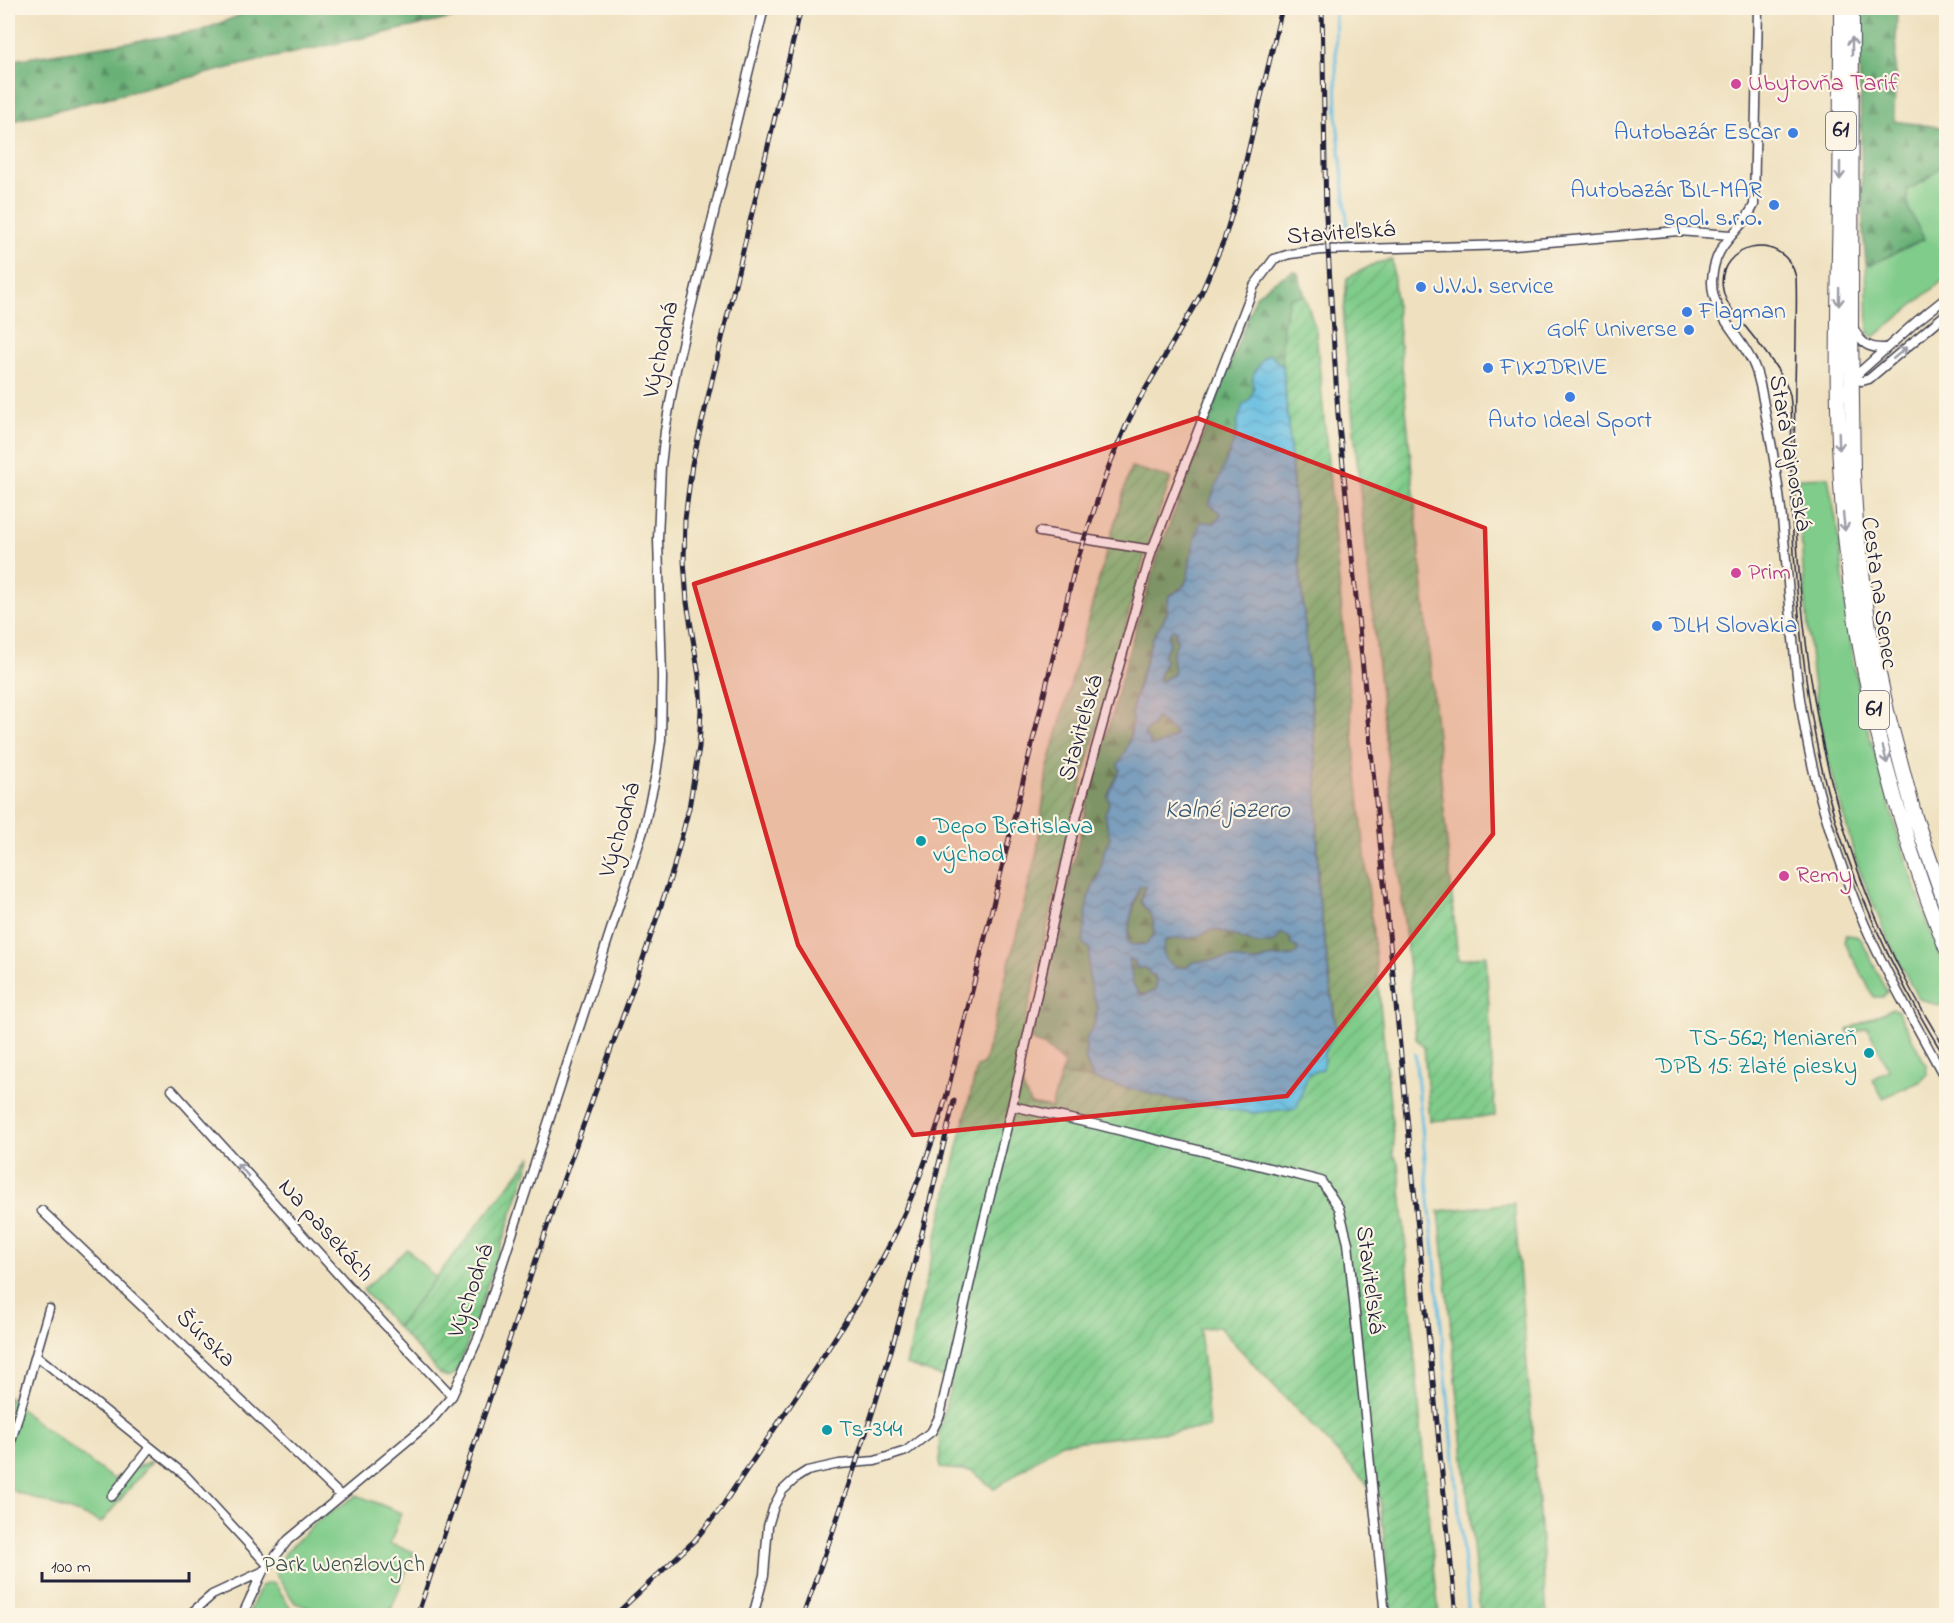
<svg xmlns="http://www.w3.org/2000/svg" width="1954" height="1623" viewBox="0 0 1954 1623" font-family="'Indie Flower',sans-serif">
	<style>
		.green { fill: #80cc8a; stroke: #517762; stroke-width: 1.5 }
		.forest { fill: url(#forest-firs); stroke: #456958; stroke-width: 1.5 }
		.garden { fill: url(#garden-furrows); stroke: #517762; stroke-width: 1.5 }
		.water { fill: url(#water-waves); stroke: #44708e; stroke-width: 1.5; fill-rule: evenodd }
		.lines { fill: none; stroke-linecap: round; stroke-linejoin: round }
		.stream { stroke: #65bde2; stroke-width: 3 }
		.minor-casing { stroke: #413f4f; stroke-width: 11 }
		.primary-casing { stroke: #413f4f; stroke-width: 16 }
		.minor { stroke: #fff; stroke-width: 8 }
		.primary { stroke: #fff; stroke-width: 14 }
		.tram { stroke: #22223b; stroke-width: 1.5 }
		.rail-casing { stroke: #22223b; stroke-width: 5 }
		.rail { stroke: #fcf5e5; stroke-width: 3; stroke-dasharray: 9; stroke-linecap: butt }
		.oneway { stroke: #9c9ca7 }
		.marked { fill: #d62828; fill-opacity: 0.2; stroke: #d62828; stroke-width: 4.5; stroke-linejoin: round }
		.hotel-dot { fill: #d1479c; stroke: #fcf5e5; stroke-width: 2 }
		.shop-dot { fill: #3f7fe0; stroke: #fcf5e5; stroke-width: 2 }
		.culture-dot { fill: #0f9aa8; stroke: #fcf5e5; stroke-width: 2 }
		.labels { text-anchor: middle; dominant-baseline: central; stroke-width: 4.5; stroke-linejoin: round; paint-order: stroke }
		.shield { fill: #fcf5e5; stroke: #63616e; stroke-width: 1.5 }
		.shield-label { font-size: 22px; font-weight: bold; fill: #22223b }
		.hotel-label { font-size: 24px; fill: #b23c85; stroke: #fcf5e5; text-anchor: start }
		.shop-label { font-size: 24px; fill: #366cbe; stroke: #fcf5e5; text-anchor: start }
		.street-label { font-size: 24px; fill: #22223b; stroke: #fcf5e5 }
		.culture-label { font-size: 24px; fill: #0d838f; stroke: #fcf5e5; text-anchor: start }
		.park-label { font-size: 24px; fill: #3e5553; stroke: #fcf5e5 }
		.water-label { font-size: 26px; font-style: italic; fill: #395875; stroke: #fcf5e5 }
	</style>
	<defs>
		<pattern id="forest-firs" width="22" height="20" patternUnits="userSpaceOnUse" patternTransform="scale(1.5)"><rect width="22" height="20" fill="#68b076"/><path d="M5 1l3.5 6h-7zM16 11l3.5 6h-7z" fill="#558f62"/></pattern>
		<pattern id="garden-furrows" width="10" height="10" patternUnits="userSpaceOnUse" patternTransform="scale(1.5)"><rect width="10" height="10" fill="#80cc8a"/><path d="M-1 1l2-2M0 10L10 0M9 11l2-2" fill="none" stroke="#6eaf78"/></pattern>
		<pattern id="water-waves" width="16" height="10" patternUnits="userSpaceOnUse" patternTransform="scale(1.5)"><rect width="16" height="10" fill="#65bde2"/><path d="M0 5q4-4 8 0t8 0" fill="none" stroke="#5399b8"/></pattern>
	</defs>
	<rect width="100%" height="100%" fill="#fcf5e5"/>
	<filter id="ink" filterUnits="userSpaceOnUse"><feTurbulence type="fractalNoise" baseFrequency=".0167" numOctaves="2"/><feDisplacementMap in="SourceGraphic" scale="12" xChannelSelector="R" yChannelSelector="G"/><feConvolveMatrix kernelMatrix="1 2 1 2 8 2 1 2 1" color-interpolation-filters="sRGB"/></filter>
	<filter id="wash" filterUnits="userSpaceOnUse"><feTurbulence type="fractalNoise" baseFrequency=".008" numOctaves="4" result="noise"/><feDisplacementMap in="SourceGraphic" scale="24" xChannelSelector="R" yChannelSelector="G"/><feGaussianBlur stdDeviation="1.35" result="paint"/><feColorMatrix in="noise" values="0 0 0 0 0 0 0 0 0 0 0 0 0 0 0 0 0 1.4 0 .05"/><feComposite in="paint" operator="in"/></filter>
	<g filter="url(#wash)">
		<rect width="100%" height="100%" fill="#efe1c0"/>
		<path class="green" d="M1946 142V278L1874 337 1868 333 1866 261 1870 265 1924 239 1909 210 1907 190 1925 181 1943 163Z
			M1828 477 1836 519 1853 660 1863 712 1898 835 1928 924 1946 970V1003L1938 1006 1917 997 1885 933 1857 864 1825 748 1812 674 1803 571 1798 478Z
			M1846 935 1856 936 1861 939 1887 992 1883 997H1874L1844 942Z
			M1891 1009 1897 1010 1926 1065 1927 1075 1921 1081 1883 1098 1872 1079 1889 1070 1867 1027 1850 1035 1847 1030Z
			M407 1249 436 1278 397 1327 363 1290Z
			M8 1397 27 1415 113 1479 153 1460 101 1523 93 1519 8 1489Z
			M357 1495 401 1513 390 1544 414 1552 389 1615H328L295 1603 276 1575 274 1568 288 1550 317 1521Z
			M269 1583 275 1584 292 1610 290 1615H248L261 1586Z"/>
		<path class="forest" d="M258 8H498L266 59 8 122V61L200 31Z
			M1858 8H1897L1894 121 1946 128C1946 138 1947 154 1942 163 1936 175 1918 184 1907 190L1909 210 1924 239 1870 265 1866 261 1863 233Z
			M1293 271 1298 273 1305 296 1290 298 1283 325V365L1275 360 1272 355 1264 357 1252 381 1254 389 1250 400 1238 420 1221 514 1190 558V576L1180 591 1169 595 1167 614 1152 639 1137 688 1131 713 1133 722 1126 752 1118 765 1120 770 1108 795 1109 804 1105 814 1110 838 1104 852 1100 873 1088 898 1090 949 1088 968 1091 989 1098 1008 1094 1025 1086 1040V1061L1093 1079 1061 1075 1065 1065 1047 1048 1031 1040 1085 812 1131 643 1160 549 1256 296 1270 284Z
			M1172 628 1177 631 1179 640 1173 658 1174 674 1160 682 1158 680 1165 661 1163 656C1169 648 1168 637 1172 628Z
			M1157 718 1175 733V737L1164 743 1151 746 1144 736 1147 730 1153 725 1155 719Z
			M1140 885 1146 886 1141 902 1152 916 1155 933 1147 944 1131 945 1128 944C1127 924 1135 904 1140 885Z
			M1215 929 1258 944 1280 933 1289 936 1292 945 1298 948 1297 953 1293 956 1268 958 1257 962H1248L1233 958 1194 962 1185 968 1174 966 1165 959 1163 950 1165 941C1174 937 1181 939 1190 938 1199 937 1206 931 1215 929Z
			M1130 957 1140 967H1145L1156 979V990C1132 1006 1131 975 1128 959Z"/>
		<path class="garden" d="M1392 260 1458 960 1486 955 1495 1116 1430 1121 1424 1047 1416 1039 1343 322 1347 278 1376 263Z
			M1305 296 1316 331 1354 746 1394 1142 1393 1154 1399 1165 1424 1466 1439 1615H1391L1380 1498 1218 1326 1200 1329 1209 1428 1061 1443 994 1489 972 1471 940 1468 939 1429 952 1380 906 1365 977 1067 984 1064 1037 852 1047 771 1110 539 1131 467 1171 478 1148 544 1074 811 1023 1032 1021 1083 1030 1104 1051 1108 1061 1075 1093 1079 1170 1099 1252 1113 1308 1074 1323 1069 1324 1053 1336 1028 1318 891 1317 771 1282 353 1283 325 1290 298Z
			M532 1156 460 1365 455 1374 449 1377 441 1375 397 1327Z
			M1514 1203 1547 1615H1480L1439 1211Z"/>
		<path class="water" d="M1271 354 1275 360 1283 365 1317 771 1318 891 1336 1028 1324 1053 1323 1069 1308 1074 1297 1108 1252 1113 1170 1099 1093 1079 1086 1061V1040L1094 1025 1098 1008 1091 989 1088 968 1090 949 1083 943 1088 898 1100 873 1104 852 1110 838 1105 814 1109 804 1108 795 1120 770 1118 765C1127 750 1135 731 1131 713L1152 639 1167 614 1169 595C1192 587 1187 575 1191 556 1194 544 1197 533 1200 522L1215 523 1221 514 1209 504 1236 436 1238 420 1243 405 1250 400 1254 389 1252 381 1254 373 1264 357ZM1173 629 1177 631 1174 636 1178 640 1172 654 1174 674 1160 682 1158 679 1165 661 1163 656 1170 642 1168 636ZM1157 718 1175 733V736L1164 743 1151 746 1150 741 1144 736 1147 730 1153 725 1155 719ZM1140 885 1145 886 1141 902 1152 916 1155 933 1147 944 1132 945 1128 943C1127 924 1134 904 1140 885ZM1215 929 1258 944 1275 942 1281 933 1289 936 1292 945 1298 948 1297 953 1293 956 1268 958 1257 962H1248L1233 958 1194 962 1185 968 1174 966 1165 959 1163 950 1165 941C1174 937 1181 939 1191 938 1199 937 1206 931 1215 929ZM1129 958 1135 962 1136 968 1139 969 1145 967 1149 971V974L1154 975 1156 979V990L1144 995 1139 994 1133 983Z"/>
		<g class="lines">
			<path class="stream" d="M1335 8 1337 120 1349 240
				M1415 1054 1469 1616"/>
		</g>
	</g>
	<g filter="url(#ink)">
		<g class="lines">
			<defs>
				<path id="minor" d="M1758 8 1754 205C1739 236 1714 241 1712 281 1711 315 1744 338 1755 368 1762 386 1764 408 1768 427 1789 527 1787 630 1805 730 1816 791 1835 851 1858 909 1882 968 1916 1024 1946 1080
					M1854 329C1861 344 1870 349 1886 348
					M1852 379 1862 381 1869 379 1946 314
					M1840 400 1852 379 1917 321 1946 298
					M1040 532 1152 550
					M172 1090 353 1291 452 1396
					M42 1211 340 1495
					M37 1356 185 1475 268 1565
					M8 1452 49 1309
					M112 1496 150 1447
					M188 1616 212 1595 264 1571 288 1540 430 1422 452 1396 479 1336 643 831 656 774 661 740 662 677 658 539 661 466 665 431 676 369 764 8
					M242 1616 263 1571
					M753 1616 764 1575 768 1526 774 1506 782 1491 796 1478 807 1471 839 1464 875 1461 906 1451 932 1431 940 1415 980 1237 1012 1106
					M1385 1616 1348 1243 1339 1208 1321 1181 1098 1125 1012 1106 1077 815 1152 550 1254 286 1274 259 1290 254 1321 250 1514 245 1678 231 1731 235"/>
				<path id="primary" d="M1841 8C1841 89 1841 171 1839 252 1838 322 1836 393 1840 463 1847 629 1885 794 1946 948
					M1852 8 1851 324 1853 474 1856 524 1869 628 1887 711 1915 817 1946 906"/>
			</defs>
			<use href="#minor" class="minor-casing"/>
			<use href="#primary" class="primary-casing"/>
			<use href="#minor" class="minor"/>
			<use href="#primary" class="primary"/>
			<path class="tram" d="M1946 1050C1923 1012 1900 973 1882 931 1822 796 1801 650 1795 503 1793 449 1795 394 1796 340 1796 319 1797 298 1796 277 1785 229 1714 243 1723 290 1725 302 1734 312 1741 321 1756 341 1783 371 1790 395 1793 415 1791 437 1791 458 1791 490 1792 521 1794 553 1799 621 1805 689 1819 756 1842 864 1888 966 1946 1059"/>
			<defs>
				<path id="rail" d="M1322 8 1326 216 1338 414 1456 1616
					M417 1616 556 1200 631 994 673 870 689 808 699 747 701 710 699 676 687 602 684 560 685 519 692 464 801 8
					M614 1616 695 1540 721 1508C774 1427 833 1348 880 1263 909 1210 930 1153 947 1094L1075 567 1109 466 1126 426 1138 402 1200 296 1224 240 1239 190 1282 8
					M803 1616C833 1531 863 1447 888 1361 913 1275 933 1188 954 1101"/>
			</defs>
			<use href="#rail" class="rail-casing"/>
			<use href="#rail" class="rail"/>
		</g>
		<defs><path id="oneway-shaft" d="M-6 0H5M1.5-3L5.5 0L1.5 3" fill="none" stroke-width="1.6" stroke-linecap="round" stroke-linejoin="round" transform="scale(1.5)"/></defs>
		<g class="oneway">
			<use href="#oneway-shaft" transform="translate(1852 46) rotate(-90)"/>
			<use href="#oneway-shaft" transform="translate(1840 171) rotate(90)"/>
			<use href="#oneway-shaft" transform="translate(1839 297) rotate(91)"/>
			<use href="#oneway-shaft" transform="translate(1900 353) rotate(-40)"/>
			<use href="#oneway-shaft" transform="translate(1839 441) rotate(88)"/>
			<use href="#oneway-shaft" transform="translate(1844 522) rotate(84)"/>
			<use href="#oneway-shaft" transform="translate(1885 755) rotate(76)"/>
			<use href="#oneway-shaft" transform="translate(243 1170) rotate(-132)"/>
		</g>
	</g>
	<path class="marked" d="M1197 418 1485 528 1493 834 1287 1096 913 1135 798 945 694 584Z"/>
	<g class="hotel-dot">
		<circle cx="1736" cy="84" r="6"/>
		<circle cx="1736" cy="573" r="6"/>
		<circle cx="1784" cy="876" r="6"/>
	</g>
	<g class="shop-dot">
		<circle cx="1793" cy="133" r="6"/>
		<circle cx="1774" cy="205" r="6"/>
		<circle cx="1421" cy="287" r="6"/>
		<circle cx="1687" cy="312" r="6"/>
		<circle cx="1689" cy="330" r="6"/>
		<circle cx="1488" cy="368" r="6"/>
		<circle cx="1570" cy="397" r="6"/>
		<circle cx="1657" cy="626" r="6"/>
	</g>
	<g class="culture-dot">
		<circle cx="921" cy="841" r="6"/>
		<circle cx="1869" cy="1053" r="6"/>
		<circle cx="827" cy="1430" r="6"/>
	</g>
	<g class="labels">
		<g class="shield">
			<rect x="1826" y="112" width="30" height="38" rx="4.5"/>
			<rect x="1859" y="691" width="30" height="38" rx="4.5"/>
		</g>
		<g class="shield-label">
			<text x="1841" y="131">61</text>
			<text x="1874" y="710">61</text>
		</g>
		<g class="hotel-label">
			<text x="1748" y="84">Ubytovňa Tarif</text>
			<text x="1748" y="573">Prim</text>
			<text x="1796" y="876">Remy</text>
		</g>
		<g class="shop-label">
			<text x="1781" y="133" text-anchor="end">Autobazár Escar</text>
			<text x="1762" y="191" text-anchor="end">Autobazár BIL-MAR<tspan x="1762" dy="28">spol. s.r.o.</tspan></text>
			<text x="1433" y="287">J.V.J. service</text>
			<text x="1699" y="312">Flagman</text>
			<text x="1677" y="330" text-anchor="end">Golf Universe</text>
			<text x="1500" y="368">FIX2DRIVE</text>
			<text x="1570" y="421" text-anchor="middle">Auto Ideal Sport</text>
			<text x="1669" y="626">DLH Slovakia</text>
		</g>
		<g class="street-label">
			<text transform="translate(1341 234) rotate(-4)">Staviteľská</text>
			<text transform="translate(662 350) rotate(-78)">Východná</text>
			<text transform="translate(1789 453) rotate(80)">Stará Vajnorská</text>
			<text transform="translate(1878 593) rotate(82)">Cesta na Senec</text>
			<text transform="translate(1082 728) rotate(-74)">Staviteľská</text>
			<text transform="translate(621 830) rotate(-74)">Východná</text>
			<text transform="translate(325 1231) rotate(48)">Na pasekách</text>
			<text transform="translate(1369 1280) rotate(83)">Staviteľská</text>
			<text transform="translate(472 1291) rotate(-71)">Východná</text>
			<text transform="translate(205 1339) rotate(44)">Šúrska</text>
		</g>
		<g class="culture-label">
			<text x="933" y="827">Depo Bratislava<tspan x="933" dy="28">východ</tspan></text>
			<text x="1857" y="1039" text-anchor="end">TS-562; Meniareň<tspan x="1857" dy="28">DPB 15: Zlaté piesky</tspan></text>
			<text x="839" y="1430">Ts-344</text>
		</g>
		<g class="park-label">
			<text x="344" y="1565">Park Wenzlových</text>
		</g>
		<g class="water-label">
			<text x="1227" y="811">Kalné jazero</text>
		</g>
	</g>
	<rect width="1954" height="1623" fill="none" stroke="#fcf5e5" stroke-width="30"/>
	<path d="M42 1572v9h147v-9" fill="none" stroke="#22223b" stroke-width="3"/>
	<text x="51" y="1572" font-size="18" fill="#22223b" stroke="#fcf5e5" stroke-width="4.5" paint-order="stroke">100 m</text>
</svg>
